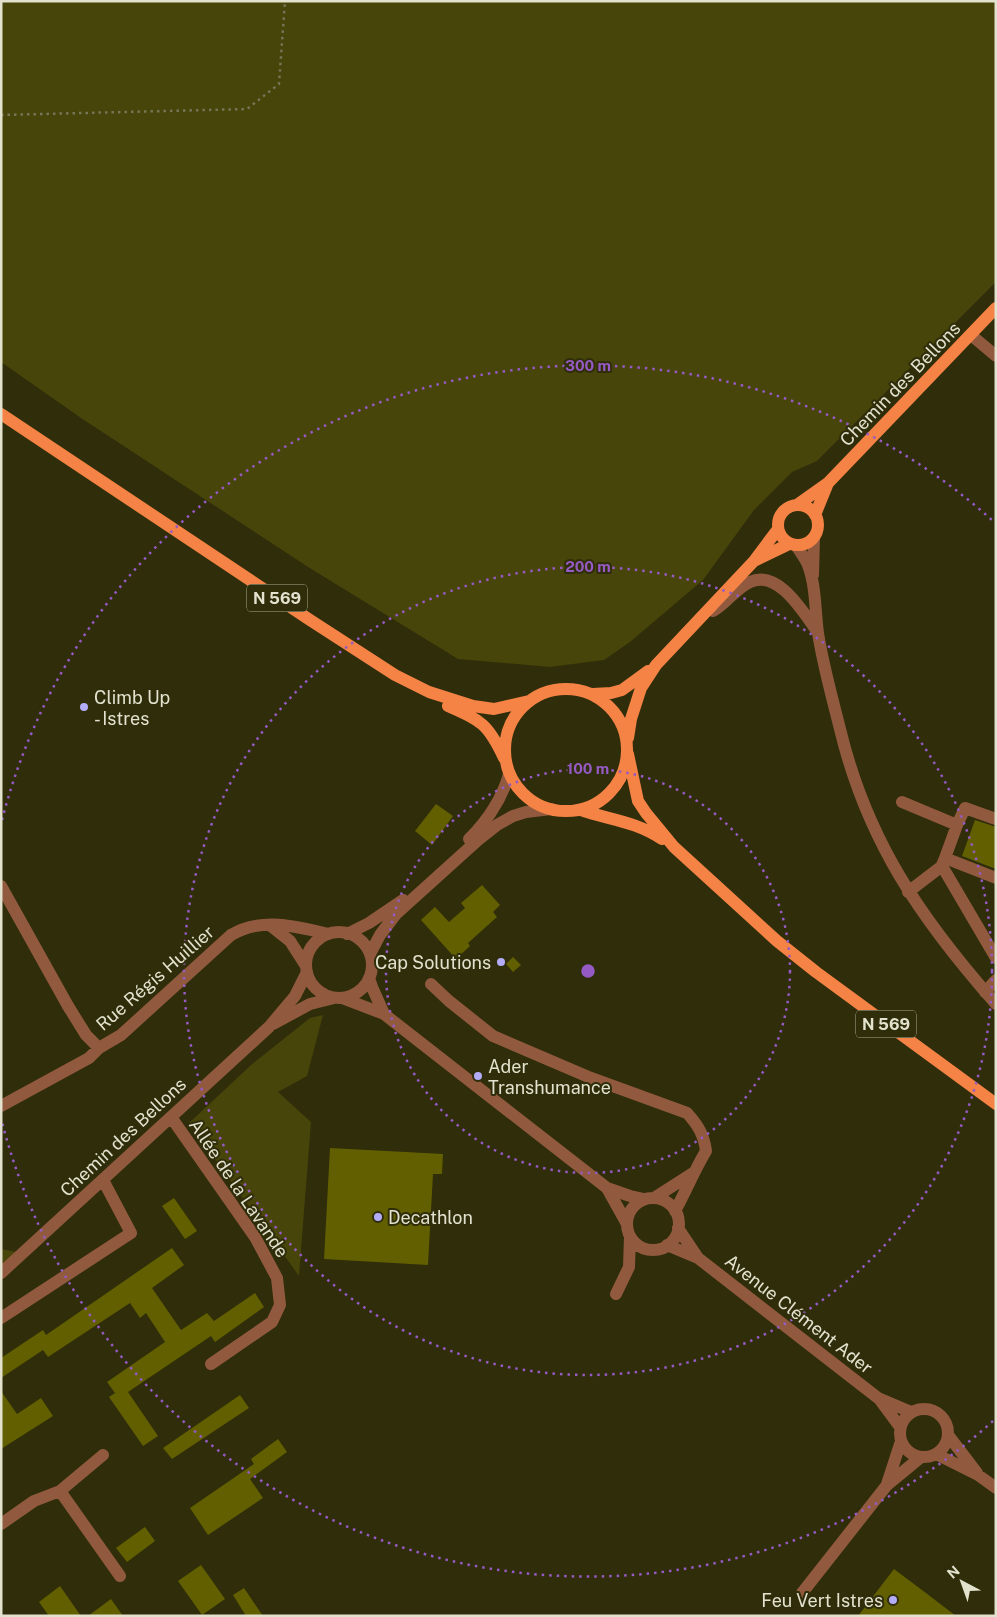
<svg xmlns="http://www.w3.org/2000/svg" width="997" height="1617" viewBox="0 0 997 1617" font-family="'Public Sans',sans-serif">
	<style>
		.green { fill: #47450a }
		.building { fill: #625f01 }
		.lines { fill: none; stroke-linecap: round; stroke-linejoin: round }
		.path { stroke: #767557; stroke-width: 2.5; stroke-dasharray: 2.5 4; stroke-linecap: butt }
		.minor { stroke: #915a3e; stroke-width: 12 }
		.major { stroke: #f58345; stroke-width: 12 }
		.ring { fill: none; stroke: #955ac3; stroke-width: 2.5; stroke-dasharray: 2.5 5 }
		.poi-dot { fill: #b3adf9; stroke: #2f2d0a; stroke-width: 2 }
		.labels { text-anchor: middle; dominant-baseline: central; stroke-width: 4; stroke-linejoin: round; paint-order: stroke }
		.shield { fill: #2f2d0a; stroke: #acac93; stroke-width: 1 }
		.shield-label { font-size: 16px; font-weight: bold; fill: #e2e2ce }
		.street-label { font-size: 18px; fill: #e2e2ce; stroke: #2f2d0a }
		.poi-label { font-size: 18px; fill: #e2e2ce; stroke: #2f2d0a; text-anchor: start }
		.centre { fill: #955ac3; stroke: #2f2d0a; stroke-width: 2.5 }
		.ring-label { font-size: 15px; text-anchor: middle; font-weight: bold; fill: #955ac3; stroke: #2f2d0a; stroke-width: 4; stroke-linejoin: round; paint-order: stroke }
	</style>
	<rect width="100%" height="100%" fill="#2f2d0a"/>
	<path class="green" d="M1 1H996V282L817 461 792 472 754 510 703 580 630 642 604 660 550 667 458 659 308 567 81 418 1 362Z
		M323 1015 307 1076 278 1092 311 1122 299 1276 189 1123 251 1065 310 1018Z
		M1 1249 17 1252 1 1267Z"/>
	<path class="building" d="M436 804 453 816 432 845 415 831Z
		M975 820 996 827V869L962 856Z
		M482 885 500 905 493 912 497 917 468 943 470 946 456 959 421 920 435 907 449 922 465 908 461 903Z
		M513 957 521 965 513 972 506 964Z
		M330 1148 443 1154 442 1174H433L428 1265 324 1259Z
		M174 1198 197 1231 185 1239 162 1206Z
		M172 1248 184 1265 152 1288 181 1330 207 1313 214 1321 255 1293 264 1307 215 1342 211 1336 128 1392 158 1436 143 1446 109 1397 115 1393 107 1382 165 1342 146 1313 140 1318 130 1303 48 1357 43 1350 1 1378V1358L43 1330 46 1335Z
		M1 1391 17 1414 41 1398 53 1416 1 1449Z
		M240 1395 249 1408 172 1459 163 1448Z
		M278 1439 287 1452 250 1479 263 1498 208 1535 190 1508 254 1464 251 1459Z
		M145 1527 155 1541 127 1562 116 1548Z
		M201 1565 225 1599 202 1615 178 1581Z
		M894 1569 922 1590 956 1616H858Z
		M60 1586 81 1616H49L39 1602Z
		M244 1588 263 1616H246L233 1595Z
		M111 1599 123 1616H88Z"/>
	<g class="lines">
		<path class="path" d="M1 115 247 109 279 84 285 1"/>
		<path class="minor" d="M971 335 996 356
			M796 545C800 552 805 558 808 565 816 586 815 611 818 633 823 665 832 697 840 729 867 841 921 919 996 1004
			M813 575 814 537
			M713 611C726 604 735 589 750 582 778 569 803 612 817 631
			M902 802 957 825 945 858
			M957 825 965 808 996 819
			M469 839C488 820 502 799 509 774
			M942 865 945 858 996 878
			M1 886 68 1006 86 1035 99 1048 121 1035 231 935C261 917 296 926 328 934
			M908 892 942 866 996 958
			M271 926 290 941 306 966
			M306 965a33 33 0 1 1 66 0a33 33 0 1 1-66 0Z
			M347 934 369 923 403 900
			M370 954 380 935 396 914 478 840 497 825 513 816 526 812 551 809
			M369 978 372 987 384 1014
			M431 984 449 1001 493 1036 591 1078 687 1113C698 1125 704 1135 706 1151 694 1171 686 1191 675 1211
			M985 992 996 980
			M342 998 384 1014 607 1188 630 1196 644 1199
			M273 1024 310 1004 334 998
			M1 1106 89 1058 99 1048
			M171 1117 255 1237 277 1278 280 1305 272 1322 211 1364
			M607 1188 627 1224
			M654 1198 693 1173
			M627 1224a26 26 0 1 1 52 0a26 26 0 1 1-52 0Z
			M678 1228 698 1258
			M667 1245 698 1258 878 1398 911 1412
			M1 1273 269 1027 295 996 307 972
			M616 1294 629 1267 630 1236
			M1 1318 131 1233 103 1180
			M880 1400 900 1427
			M900 1433a24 24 0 1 1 48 0a24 24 0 1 1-48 0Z
			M948 1435 977 1473
			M934 1455H938L978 1475 996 1488
			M887 1484 901 1441
			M60 1491 103 1455
			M1 1524 34 1501 60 1491 120 1576
			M802 1593 887 1485 921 1457"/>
		<path class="major" d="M1 414 310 620 395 675 429 692 473 706 494 709 529 701
			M778 525a20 20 0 1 1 40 0a20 20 0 1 1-40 0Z
			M797 505 828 483 996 308
			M815 515 828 483
			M756 560 789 544
			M505 750a61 61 0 1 1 122 0a61 61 0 1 1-122 0Z
			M593 694 611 693 622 690 648 671
			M448 706C482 721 488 724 504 758
			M628 738 631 719 641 688 656 665 754 561 778 529
			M628 754 638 801 646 813 674 847 777 941 816 972 996 1104
			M581 810C610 820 635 821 662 839"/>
	</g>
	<g class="ring">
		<circle cx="588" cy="971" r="202"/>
		<circle cx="588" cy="971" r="404"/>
		<path d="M993 1421A605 605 0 0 1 2 1122M2 820A605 605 0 0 1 993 521"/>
	</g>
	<g class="poi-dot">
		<circle cx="84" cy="707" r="5"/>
		<circle cx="501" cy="962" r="5"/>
		<circle cx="478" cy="1076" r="5"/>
		<circle cx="378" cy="1217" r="5"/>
		<circle cx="893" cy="1600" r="5"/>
	</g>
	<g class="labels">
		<g class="shield">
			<rect x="247" y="584.5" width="60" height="27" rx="4"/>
			<rect x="856" y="1010.5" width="60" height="27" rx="4"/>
		</g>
		<g class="shield-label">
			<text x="277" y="598">N 569</text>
			<text x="886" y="1024">N 569</text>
		</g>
		<g class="street-label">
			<text transform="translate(900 384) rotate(-46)">Chemin des Bellons</text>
			<text transform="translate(155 978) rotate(-41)">Rue Régis Huillier</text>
			<text transform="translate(123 1137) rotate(-43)">Chemin des Bellons</text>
			<text transform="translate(239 1188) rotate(56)">Allée de la Lavande</text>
			<text transform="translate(799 1314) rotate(38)">Avenue Clément Ader</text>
		</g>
		<g class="poi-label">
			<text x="94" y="697">Climb Up<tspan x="94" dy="21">- Istres</tspan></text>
			<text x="491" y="962" text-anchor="end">Cap Solutions</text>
			<text x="488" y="1066">Ader<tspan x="488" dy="21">Transhumance</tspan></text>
			<text x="388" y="1217">Decathlon</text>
			<text x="883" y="1600" text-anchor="end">Feu Vert Istres</text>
		</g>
	</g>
	<circle cx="588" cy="971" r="8" class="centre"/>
	<g class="ring-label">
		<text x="588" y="371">300 m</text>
		<text x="588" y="572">200 m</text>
		<text x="588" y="774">100 m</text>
	</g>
	<rect width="997" height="1617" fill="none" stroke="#e2e2ce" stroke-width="5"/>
	<g transform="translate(962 1582) rotate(319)" stroke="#2f2d0a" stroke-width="4" paint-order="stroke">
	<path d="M0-4L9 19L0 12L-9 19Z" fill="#e2e2ce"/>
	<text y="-8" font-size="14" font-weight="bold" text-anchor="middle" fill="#e2e2ce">N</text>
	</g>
</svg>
